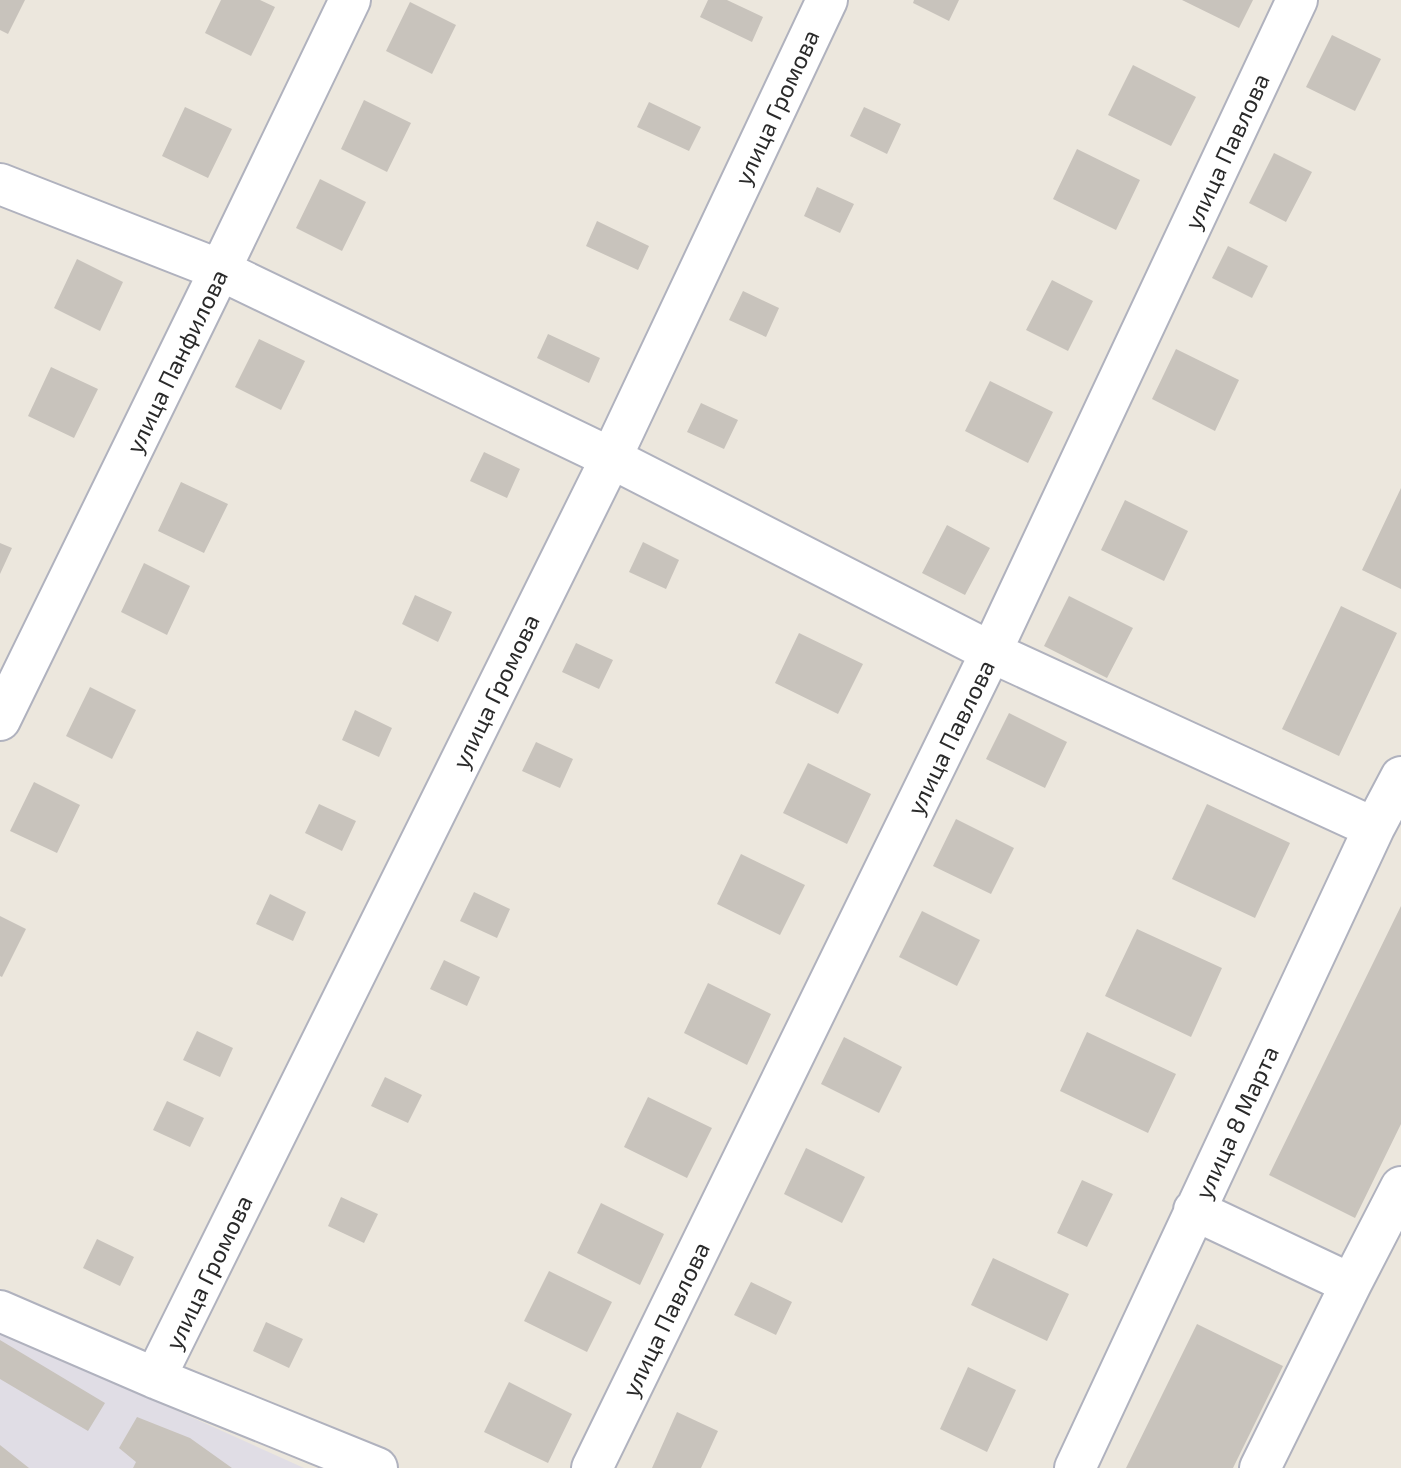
<svg xmlns="http://www.w3.org/2000/svg" width="1401" height="1468" viewBox="0 0 1401 1468" font-family="'Exo 2',sans-serif">
	<style>
		.industrial { fill: #e0dde5 }
		.building { fill: #c8c3bc }
		.lines { fill: none; stroke-linecap: round; stroke-linejoin: round }
		.minor-casing { stroke: #b0b2be; stroke-width: 44 }
		.minor { stroke: #fff; stroke-width: 40 }
		.labels { text-anchor: middle; dominant-baseline: central; stroke-width: 8; stroke-linejoin: round; paint-order: stroke }
		.street-label { font-size: 24px; fill: #2a2a2a; stroke: #fff }
	</style>
	<rect width="100%" height="100%" fill="#ece7dd"/>
	<path class="industrial" d="M0 1331 304 1468H0Z"/>
	<path class="building" d="M0 0H25L8 34 0 30Z
		M221 0H260L275 7 251 56 205 33Z
		M708 0H727L763 17 752 42 700 17Z
		M914 0H959L949 21 913 3Z
		M1182 0H1253L1239 28Z
		M410 2 456 25 432 74 386 51Z
		M1332 35 1381 59 1355 111 1306 87Z
		M1133 65 1196 97 1171 146 1108 115Z
		M364 100 411 123 387 172 341 149Z
		M649 102 701 127 689 151 637 127Z
		M185 107 232 129 208 178 162 156Z
		M864 107 901 124 887 154 850 136Z
		M1077 149 1140 180 1116 230 1053 199Z
		M1274 153 1312 172 1286 222 1249 203Z
		M320 179 366 202 342 251 296 228Z
		M817 187 854 204 840 233 804 216Z
		M597 221 649 246 638 270 586 246Z
		M1228 246 1268 266 1252 298 1212 278Z
		M77 259 123 282 100 331 54 308Z
		M1052 280 1093 301 1068 351 1026 330Z
		M743 291 779 308 766 337 729 320Z
		M548 334 600 358 589 383 537 358Z
		M259 339 305 361 281 410 235 387Z
		M1176 349 1239 380 1215 431 1152 399Z
		M51 367 98 389 74 438 28 416Z
		M990 381 1053 412 1028 463 965 431Z
		M701 403 738 420 724 449 687 432Z
		M484 452 520 469 507 498 470 481Z
		M181 482 228 504 204 553 158 531Z
		M1401 488V589L1362 570Z
		M1125 500 1188 531 1164 581 1101 550Z
		M947 525 990 548 965 595 922 573Z
		M643 542 679 560 666 589 629 572Z
		M0 543 12 548 0 574Z
		M144 563 190 586 167 635 121 612Z
		M415 595 452 612 438 642 402 624Z
		M1069 596 1133 628 1107 678 1044 646Z
		M1341 606 1397 633 1339 756 1282 729Z
		M799 633 863 664 838 714 775 683Z
		M576 643 613 660 599 689 562 672Z
		M90 687 136 710 112 759 66 736Z
		M355 710 392 728 379 757 342 740Z
		M1009 713 1067 742 1045 788 986 759Z
		M536 742 573 759 560 788 522 771Z
		M808 763 871 794 847 844 783 813Z
		M34 782 80 805 57 853 10 831Z
		M319 804 356 821 342 851 305 833Z
		M1207 804 1290 843 1255 918 1172 879Z
		M956 819 1014 848 991 894 933 866Z
		M741 854 805 885 780 935 717 904Z
		M474 892 510 909 497 938 460 921Z
		M270 894 306 912 293 941 256 924Z
		M1401 906V1124L1355 1218 1269 1175Z
		M922 911 980 940 957 986 899 957Z
		M0 916 26 929 2 977 0 976Z
		M1137 929 1222 968 1191 1037 1105 996Z
		M444 960 480 977 467 1006 430 989Z
		M708 983 771 1014 747 1065 684 1033Z
		M197 1031 233 1048 220 1077 183 1060Z
		M1087 1032 1176 1074 1148 1133 1060 1091Z
		M844 1037 902 1067 879 1113 821 1084Z
		M385 1077 422 1095 408 1123 371 1106Z
		M648 1097 712 1128 687 1178 624 1147Z
		M167 1101 204 1118 190 1147 153 1130Z
		M806 1148 865 1177 842 1223 784 1194Z
		M1082 1180 1113 1194 1087 1247 1057 1233Z
		M341 1197 378 1214 364 1243 328 1226Z
		M601 1203 664 1234 640 1285 577 1253Z
		M97 1239 134 1257 120 1286 83 1268Z
		M993 1258 1069 1294 1047 1341 971 1305Z
		M549 1271 612 1302 587 1352 524 1321Z
		M751 1282 792 1302 776 1335 734 1315Z
		M266 1322 303 1339 289 1368 253 1351Z
		M1197 1324 1283 1366 1233 1468H1126Z
		M0 1340 105 1403 88 1431 0 1379Z
		M968 1367 1016 1390 987 1452 940 1429Z
		M509 1382 572 1414 548 1463 484 1432Z
		M677 1412 718 1431 701 1468H652Z
		M137 1417 190 1438 232 1468H133L136 1462 119 1448Z
		M0 1445 29 1468H0Z"/>
	<g class="lines">
		<defs>
			<path id="minor" d="M0 184 220 270 611 458 991 652 1374 828
				M0 720 220 270 350 0
				M1194 1210 1351 1284
				M0 1311 155 1378 377 1468
				M155 1378 611 458 827 0
				M592 1468 991 652 1297 0
				M1075 1468 1374 828 1401 777
				M1260 1468 1351 1284 1401 1187"/>
		</defs>
		<use href="#minor" class="minor-casing"/>
		<use href="#minor" class="minor"/>
	</g>
	<g class="labels">
		<g class="street-label">
			<text transform="translate(776 107) rotate(-65)">улица Громова</text>
			<text transform="translate(1226 151) rotate(-65)">улица Павлова</text>
			<text transform="translate(176 361) rotate(-64)">улица Панфилова</text>
			<text transform="translate(495 691) rotate(-64)">улица Громова</text>
			<text transform="translate(950 737) rotate(-64)">улица Павлова</text>
			<text transform="translate(1236 1122) rotate(-65)">улица 8 Марта</text>
			<text transform="translate(208 1272) rotate(-64)">улица Громова</text>
			<text transform="translate(665 1319) rotate(-64)">улица Павлова</text>
		</g>
	</g>
</svg>
